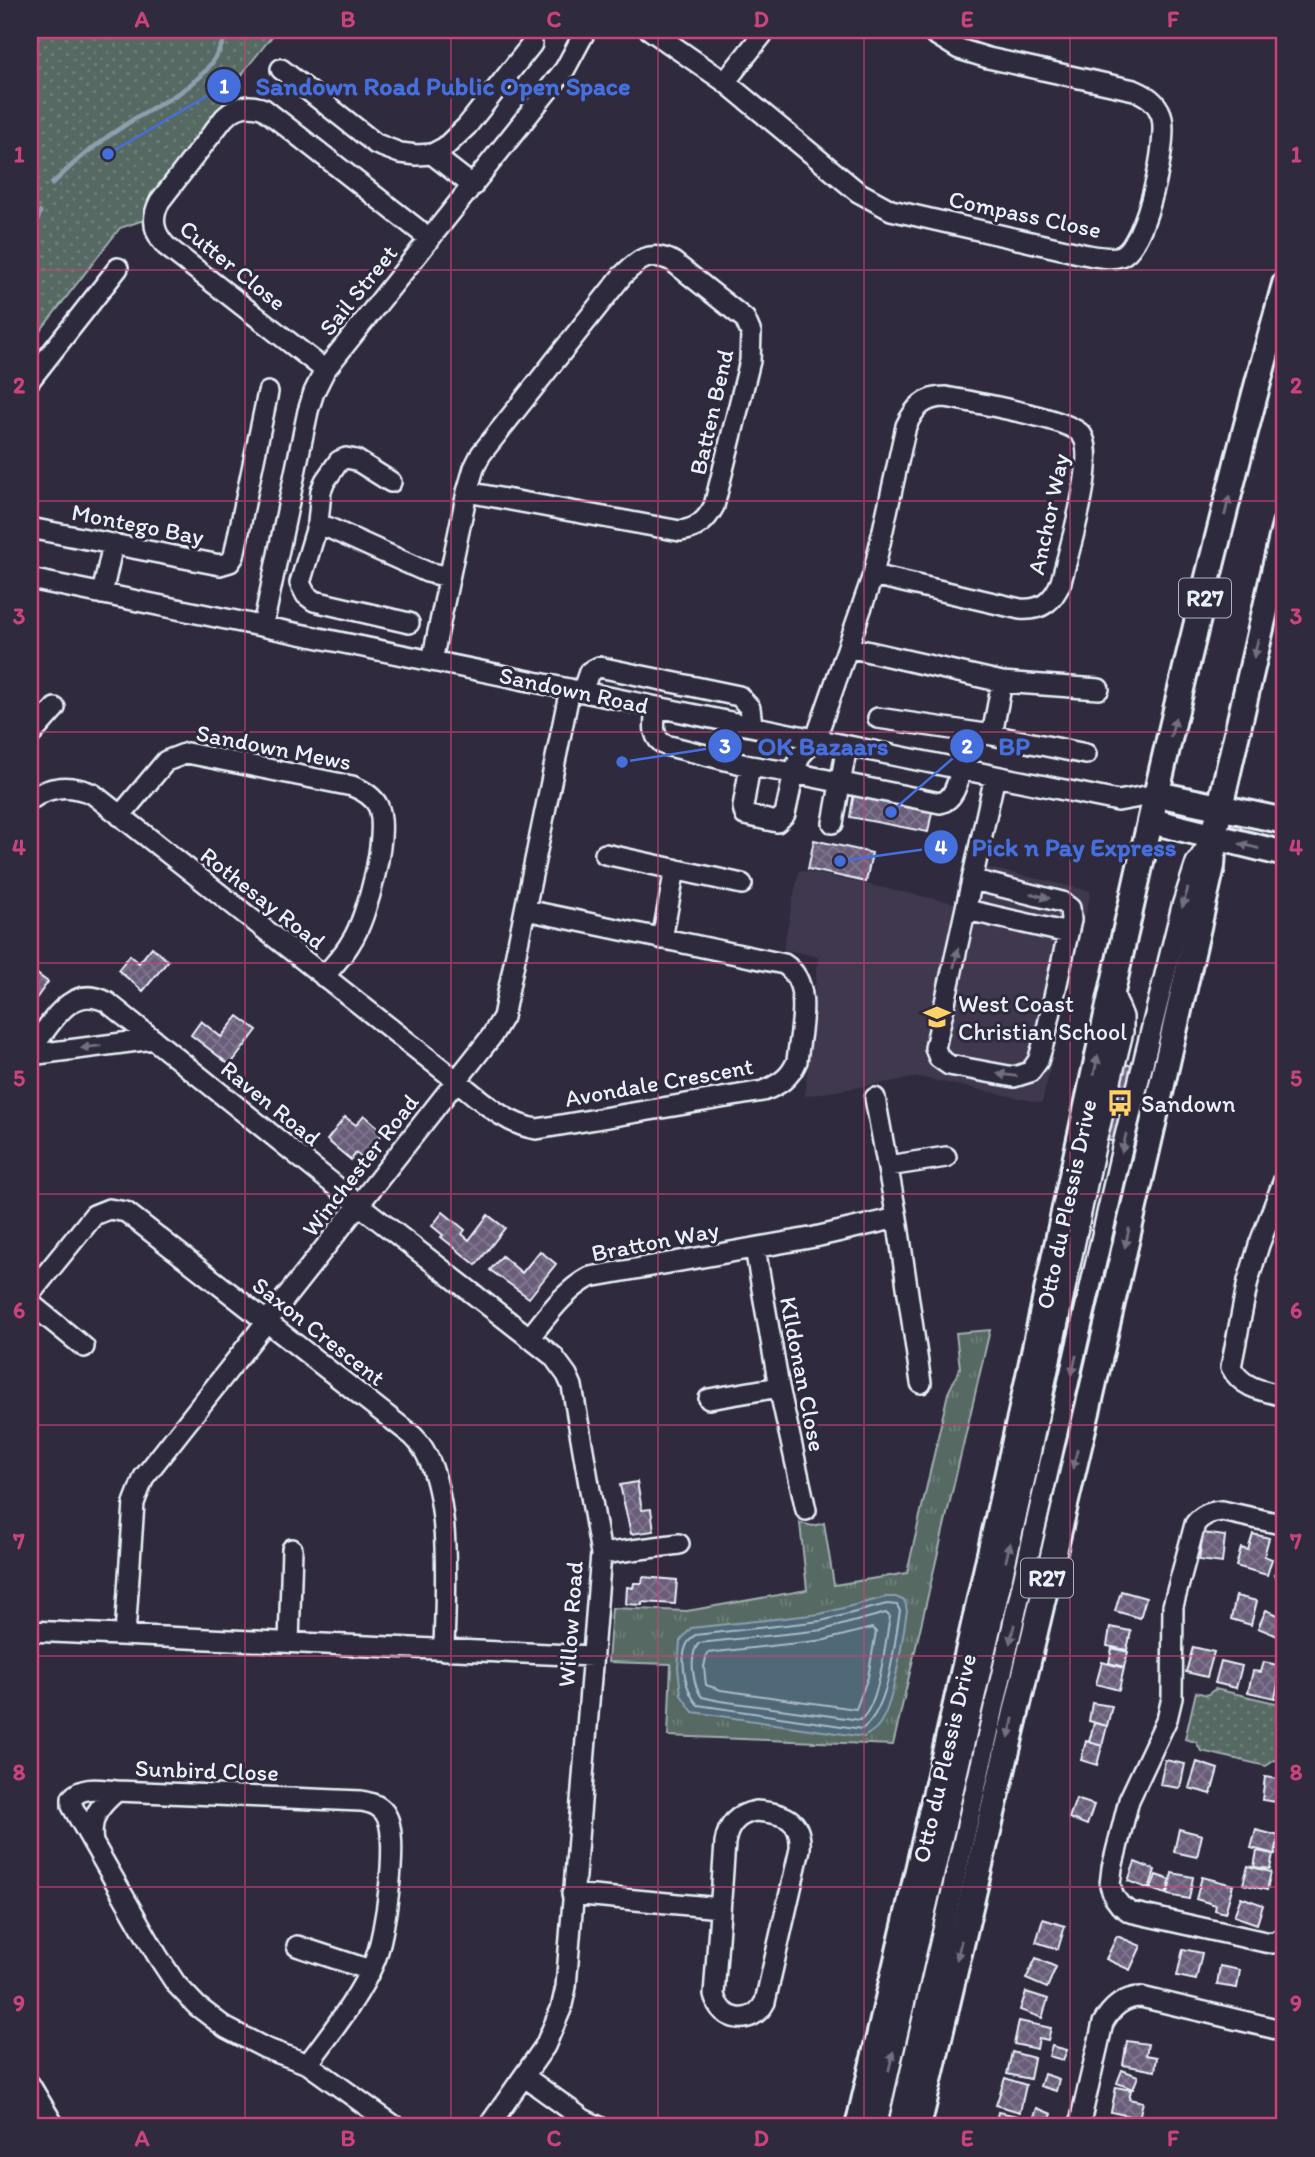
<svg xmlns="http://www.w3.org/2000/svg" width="1315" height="2157" viewBox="0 0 1315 2157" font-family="Itim,sans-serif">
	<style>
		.built { fill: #41394f }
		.grass { fill: url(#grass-tufts); stroke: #9faeae; stroke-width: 2 }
		.park { fill: url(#park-dots); stroke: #9faeae; stroke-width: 2 }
		.water { fill: #506979; stroke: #8d9fac; stroke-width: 2 }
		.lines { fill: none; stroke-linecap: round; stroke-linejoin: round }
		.shore { stroke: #abbbc5; stroke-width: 2 }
		.stream { stroke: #8d9fac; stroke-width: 5 }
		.building { fill: url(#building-cross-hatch); stroke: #e8f1f8; stroke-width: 2 }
		.minor-casing { stroke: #e8f1f8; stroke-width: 24 }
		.major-casing { stroke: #e8f1f8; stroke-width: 30 }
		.minor { stroke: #2f2a3d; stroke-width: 19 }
		.major { stroke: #2f2a3d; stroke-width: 24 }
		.oneway { fill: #70707e }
		.grid { fill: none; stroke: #ca437a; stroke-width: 2; stroke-opacity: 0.55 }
		.labels { text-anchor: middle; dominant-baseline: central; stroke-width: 6; stroke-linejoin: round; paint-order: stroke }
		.shield { fill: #2f2a3d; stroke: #b0b5c0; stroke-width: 2 }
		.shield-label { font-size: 23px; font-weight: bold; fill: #e8f1f8 }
		.street-label { font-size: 24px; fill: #e8f1f8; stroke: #2f2a3d }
		.poi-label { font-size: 24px; fill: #e8f1f8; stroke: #2f2a3d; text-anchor: start }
		.leader { fill: none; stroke: #466fde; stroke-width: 2.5 }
		.callout-dot { fill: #466fde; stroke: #2f2a3d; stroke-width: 2.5 }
		.mark-label { font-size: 21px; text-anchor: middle; font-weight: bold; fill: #fff }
		.callout-label { font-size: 26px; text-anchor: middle; font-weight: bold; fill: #466fde; stroke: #2f2a3d; stroke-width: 6; stroke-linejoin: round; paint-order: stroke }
		.neatline { fill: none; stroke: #ca437a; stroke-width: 2.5 }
		.grid-label { font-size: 23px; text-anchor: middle; font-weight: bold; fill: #ca437a }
	</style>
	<defs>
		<pattern id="grass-tufts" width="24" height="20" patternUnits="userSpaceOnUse" patternTransform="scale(1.75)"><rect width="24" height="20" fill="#566a63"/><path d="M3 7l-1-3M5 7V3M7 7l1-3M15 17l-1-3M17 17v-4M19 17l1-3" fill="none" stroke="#6e807a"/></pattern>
		<pattern id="park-dots" width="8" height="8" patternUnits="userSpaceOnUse" patternTransform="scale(1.75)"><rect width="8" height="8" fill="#566a63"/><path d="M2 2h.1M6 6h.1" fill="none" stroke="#6e807a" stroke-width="1.8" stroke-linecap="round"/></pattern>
		<pattern id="building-cross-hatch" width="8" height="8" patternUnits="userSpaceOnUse" patternTransform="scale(1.75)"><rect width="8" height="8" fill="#6b5d7a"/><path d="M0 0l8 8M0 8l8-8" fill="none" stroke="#80758e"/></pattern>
	</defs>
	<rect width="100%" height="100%" fill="#2f2a3d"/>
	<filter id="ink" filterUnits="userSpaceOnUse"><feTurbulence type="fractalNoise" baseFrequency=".0143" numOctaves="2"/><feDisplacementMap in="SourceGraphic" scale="14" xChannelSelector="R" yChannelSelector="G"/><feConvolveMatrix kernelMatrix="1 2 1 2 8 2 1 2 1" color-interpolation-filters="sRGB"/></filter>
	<g filter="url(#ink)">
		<path class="built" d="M963 862 1091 891 1042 1103 919 1077 805 1096 818 957 783 949 799 870 954 903Z"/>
		<path class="grass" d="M990 1330 893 1745 668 1736 671 1664 608 1662 612 1608 687 1611 807 1590 800 1523 813 1526 824 1523 834 1585 907 1573 948 1393 960 1368 956 1333Z"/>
		<path class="park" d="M30 30H277L245 70 223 108 149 200 144 220 120 228 30 344Z
			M1215 1689 1280 1704 1285 1712V1762L1275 1760 1266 1766 1201 1751 1196 1742 1185 1739 1196 1692 1207 1695Z"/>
		<path class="water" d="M886 1597H896L905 1601 907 1611C902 1638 895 1707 877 1727 874 1731 868 1734 864 1737L693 1712 681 1695 678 1668 680 1641 691 1628 820 1614Z"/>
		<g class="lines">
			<path class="shore" d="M887 1604 897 1605 900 1611C894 1643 890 1709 862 1729L698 1705C686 1693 679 1660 687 1644 687 1643 694 1636 695 1635L821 1621Z
				M886 1613 890 1617C885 1641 880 1706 860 1720L720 1701 702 1697C693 1686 688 1655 699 1643L823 1630Z
				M872 1628 876 1632 868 1677 856 1709 721 1690 706 1685 704 1667 707 1653 825 1640Z"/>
			<path class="stream" d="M52 184C74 162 101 140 128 123 172 94 211 86 227 30
				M30 242 40 212"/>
		</g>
		<path class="building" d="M854 792 933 807 928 832 850 817Z
			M814 840 872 853 866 882 808 869Z
			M152 947 168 961 143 991 118 970 130 955 139 963Z
			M33 971 48 982 30 1007V976Z
			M238 1016 257 1030 230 1065 191 1035 201 1021 221 1037Z
			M1125 1064 1133 1066 1115 1142 1107 1140Z
			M364 1115 384 1132 362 1158 356 1153 351 1160 327 1140 345 1117 356 1125Z
			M443 1212 465 1230 462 1234 469 1240 488 1215 505 1228 476 1265 441 1237 443 1235 432 1226Z
			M540 1251 556 1264 529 1298 490 1270 502 1256 522 1273Z
			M637 1482 642 1510 651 1509 654 1531 631 1534 620 1485Z
			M1203 1533 1225 1536 1222 1563 1199 1560Z
			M1253 1534 1269 1538 1264 1556 1272 1559 1267 1575 1236 1566 1241 1548 1248 1550Z
			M1285 1567V1591L1274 1574Z
			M643 1577 677 1580 675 1604 642 1602V1605L626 1604 627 1587 633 1588 634 1583H642Z
			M1121 1591 1146 1598 1140 1618 1115 1611Z
			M1236 1596 1257 1601 1251 1625 1231 1619Z
			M1266 1610 1285 1618V1639L1258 1628Z
			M1110 1627 1131 1631 1127 1650 1107 1646Z
			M1193 1647 1214 1652 1207 1677 1186 1672Z
			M1112 1648 1128 1652 1124 1667 1109 1663Z
			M1221 1661 1242 1666 1236 1688 1215 1683Z
			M1102 1662 1124 1668 1119 1690 1096 1684Z
			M1264 1662 1282 1666 1275 1698 1248 1692 1253 1671 1261 1672Z
			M1092 1703 1112 1706 1107 1726 1089 1721Z
			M1094 1723 1107 1726 1102 1746 1089 1742Z
			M1086 1741 1102 1746 1097 1765 1081 1760Z
			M1165 1760 1185 1764 1180 1788 1160 1785Z
			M1197 1762 1218 1769 1211 1794 1189 1788Z
			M1265 1777 1285 1780V1803L1262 1800Z
			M1076 1799 1094 1805 1087 1825 1069 1818Z
			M1179 1829 1202 1835 1197 1857 1174 1852Z
			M1256 1830 1279 1836 1275 1854 1251 1848Z
			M1257 1851 1273 1854 1270 1869 1254 1867Z
			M1135 1862 1155 1870 1149 1889 1128 1881Z
			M1248 1866 1271 1872 1267 1890 1243 1884Z
			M1172 1873 1193 1877 1189 1899 1168 1895Z
			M1156 1875 1171 1880 1166 1894 1151 1889Z
			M1202 1877 1233 1885 1225 1913 1215 1910 1216 1905 1196 1899Z
			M1241 1897 1263 1905 1257 1924 1234 1916Z
			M1043 1919 1065 1926 1058 1949 1036 1942Z
			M1117 1936 1141 1946 1130 1970 1106 1959Z
			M1183 1949 1202 1953 1196 1980 1177 1976Z
			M1036 1958 1056 1967 1047 1988 1026 1979Z
			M1220 1966 1240 1970 1237 1988 1217 1985Z
			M1026 1992 1048 1999 1042 2018 1020 2010Z
			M1019 2021 1051 2028 1048 2040 1039 2038 1037 2049 1014 2044Z
			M1127 2041 1148 2044 1146 2055 1157 2057 1155 2071 1123 2065Z
			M1052 2046 1067 2050 1063 2060 1049 2056Z
			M1012 2052 1034 2058 1030 2079 1007 2074Z
			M1122 2070 1138 2076 1133 2089 1117 2083Z
			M1044 2074 1059 2079 1056 2091 1040 2086Z
			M1005 2078 1026 2085 1020 2112 996 2105Z
			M1116 2087 1131 2090 1129 2099 1143 2102 1139 2118 1111 2112Z
			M1037 2108 1052 2114 1047 2127 1031 2125Z
			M998 2112 1018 2116 1016 2127H995Z
			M1110 2118 1129 2121 1128 2127H1108Z"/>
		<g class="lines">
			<defs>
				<path id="minor" d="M650 30 725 82 858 192 891 210 1083 254C1095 256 1109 260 1121 256 1146 246 1170 138 1161 114 1156 101 1146 95 1134 90L988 58 959 49 928 30
					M281 69 376 144 400 153 417 155 432 154 445 147 467 126 532 44
					M725 82 766 30
					M432 154 473 186
					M325 370 166 246C153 232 151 218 160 201L224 118C236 106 249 103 264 109L430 239
					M30 380 118 268
					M391 482 356 460 346 458 339 461 325 481 321 491 318 523 300 583 306 595 314 601 409 623
					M318 523 427 572 449 577
					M30 528 220 565 230 562 234 556 268 392
					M30 579 1118 801 1157 794
					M102 594 113 544
					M263 626 308 411 314 392 325 370 565 69 586 30
					M848 647 1002 682 1099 689
					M432 661 467 492 474 468 481 454 622 276C638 260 649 250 672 261L745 319 751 333 750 361 714 506C706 521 697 529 680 531L467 492
					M582 692 589 672 599 667 739 696 750 708 752 725
					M656 707C655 722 650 737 665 745L750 766 794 773 800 756 816 738 873 575 906 426C915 407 924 397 946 397 971 402 1068 418 1081 434 1099 454 1068 554 1061 582 1053 601 1042 611 1020 609L873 575
					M878 718 992 735 1086 754
					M992 735 1002 682
					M30 736 55 708
					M750 766 743 807 745 815 777 822 785 814 794 773 940 803C954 800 958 782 961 769
					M30 800C49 785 71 784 93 794L457 1081C481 1100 506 1125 537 1129L763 1091C779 1085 790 1078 797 1061 800 1031 814 983 784 964L526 910
					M120 816 166 761 187 753 352 786C362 790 373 796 378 806 390 831 367 919 351 942 344 955 333 965 324 977
					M833 823 847 746
					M605 854 742 884
					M974 880 1062 902 1070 908 1071 920 1045 1038 1038 1061 1030 1072 1014 1077 949 1065 939 1058 935 1048 995 776
					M967 910 1068 933
					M662 939 675 869
					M30 1051C50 1026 70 982 107 1002L358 1204 553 1356 567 1375 572 1386 601 1554 566 1987 561 2009 545 2046 488 2127
					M30 1055 153 1039
					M875 1098 897 1218 921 1383
					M888 1166 946 1157
					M1285 1177 1259 1245 1248 1281 1231 1367C1242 1389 1264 1391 1285 1396
					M755 1248 779 1387 806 1510
					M30 1294 94 1215 109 1209 126 1212 413 1436C455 1476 445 1594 444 1650
					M30 1303 84 1347
					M529 1338C548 1315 564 1291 590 1277L815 1237 897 1218
					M709 1399 779 1387
					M1285 1525 1222 1511C1210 1512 1202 1515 1195 1524L1173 1606 1172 1698 1167 1719 1129 1800 1112 1868 1110 1885 1114 1897 1120 1905 1130 1912 1265 1942 1273 1943 1285 1936
					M601 1554 679 1544
					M30 1631 593 1656
					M125 1635 134 1503 144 1477 491 1037 503 1017 570 689
					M289 1642 292 1549
					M117 1791C102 1790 83 1785 72 1798V1806L157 1955 176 1984 197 2006 226 2028 265 2048 308 2064 396 2127
					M756 1811C783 1813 802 1818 800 1849L765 2002C752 2027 721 2022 714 1995L725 1843C728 1824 738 1814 756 1811Z
					M93 1843C89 1818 99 1806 117 1791L361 1801C373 1803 382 1806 387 1817 399 1840 385 1935 375 1960 359 1998 332 2031 308 2064
					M572 1894 720 1908
					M297 1946 370 1970
					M525 2077 583 2119 600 2127
					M30 2085 55 2127
					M876 2127 1025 1478 1096 1142 1123 1032V1017L1112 990
					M898 2127 1122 1148 1182 906 1196 863 1214 837
					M1079 2127 1103 2023C1111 2008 1124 1997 1141 1997L1285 2031"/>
				<path id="major" d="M1157 794 1285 821
					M1151 821 1285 854
					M858 2127C913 1893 968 1658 1019 1422 1101 1042 1180 659 1285 284
					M918 2127 1091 1395 1212 866 1214 837 1220 807 1285 524"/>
			</defs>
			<use href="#minor" class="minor-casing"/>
			<use href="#major" class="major-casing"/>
			<use href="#minor" class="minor"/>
			<use href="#major" class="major"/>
		</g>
		<defs><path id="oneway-solid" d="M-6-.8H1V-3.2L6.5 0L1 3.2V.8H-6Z" transform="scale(1.75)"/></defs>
		<g class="oneway">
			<use href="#oneway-solid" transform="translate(1227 506) rotate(-76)"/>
			<use href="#oneway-solid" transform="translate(1256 648) rotate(103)"/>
			<use href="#oneway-solid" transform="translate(1173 727) rotate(-76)"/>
			<use href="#oneway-solid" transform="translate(1249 846) rotate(-166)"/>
			<use href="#oneway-solid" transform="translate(1040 896) rotate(14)"/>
			<use href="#oneway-solid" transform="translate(1185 898) rotate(107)"/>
			<use href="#oneway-solid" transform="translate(956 958) rotate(-77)"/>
			<use href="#oneway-solid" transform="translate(91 1047) rotate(173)"/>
			<use href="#oneway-solid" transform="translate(1096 1065) rotate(-78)"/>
			<use href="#oneway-solid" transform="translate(1007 1075) rotate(-173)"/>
			<use href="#oneway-solid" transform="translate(1124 1143) rotate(103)"/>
			<use href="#oneway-solid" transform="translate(1127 1238) rotate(103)"/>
			<use href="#oneway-solid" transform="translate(1074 1365) rotate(103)"/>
			<use href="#oneway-solid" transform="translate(1075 1459) rotate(104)"/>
			<use href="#oneway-solid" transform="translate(1008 1552) rotate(-77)"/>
			<use href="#oneway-solid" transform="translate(1012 1634) rotate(103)"/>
			<use href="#oneway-solid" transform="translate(1011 1728) rotate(103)"/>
			<use href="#oneway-solid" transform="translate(959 1950) rotate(103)"/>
			<use href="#oneway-solid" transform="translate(891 2061) rotate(-77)"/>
		</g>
	</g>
	<path class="grid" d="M245 30V2127M451 30V2127M658 30V2127M864 30V2127M1070 30V2127M30 270H1285M30 501H1285M30 732H1285M30 963H1285M30 1194H1285M30 1425H1285M30 1656H1285M30 1887H1285"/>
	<defs>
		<symbol id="school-bare" viewBox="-9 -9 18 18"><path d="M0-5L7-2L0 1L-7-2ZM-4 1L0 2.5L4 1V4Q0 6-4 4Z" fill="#ffd166" stroke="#2f2a3d" stroke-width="2.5" paint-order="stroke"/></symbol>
		<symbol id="bus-bare" viewBox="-9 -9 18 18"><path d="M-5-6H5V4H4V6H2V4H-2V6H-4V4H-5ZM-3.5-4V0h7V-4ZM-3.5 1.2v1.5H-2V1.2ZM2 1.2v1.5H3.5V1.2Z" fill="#ffd166" stroke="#2f2a3d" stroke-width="2.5" paint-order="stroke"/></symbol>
	</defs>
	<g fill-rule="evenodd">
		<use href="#school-bare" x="918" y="998" width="38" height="38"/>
		<use href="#bus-bare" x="1101" y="1084" width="38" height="38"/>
	</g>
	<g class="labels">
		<g class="shield">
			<rect x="1179" y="578.5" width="52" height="39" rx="5"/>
			<rect x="1021" y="1558.5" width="52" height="39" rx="5"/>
		</g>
		<g class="shield-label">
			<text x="1205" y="598">R27</text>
			<text x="1047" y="1578">R27</text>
		</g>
		<g class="street-label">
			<text transform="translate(1025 214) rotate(12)">Compass Close</text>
			<text transform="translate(233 265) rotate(39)">Cutter Close</text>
			<text transform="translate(358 290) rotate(-51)">Sail Street</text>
			<text transform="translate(711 412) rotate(-77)">Batten Bend</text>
			<text transform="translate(1048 514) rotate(-78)">Anchor Way</text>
			<text transform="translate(138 524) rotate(11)">Montego Bay</text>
			<text transform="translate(574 690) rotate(12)">Sandown Road</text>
			<text transform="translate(274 747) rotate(11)">Sandown Mews</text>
			<text transform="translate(263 898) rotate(38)">Rothesay Road</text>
			<text transform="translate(659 1082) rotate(-10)">Avondale Crescent</text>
			<text transform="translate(271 1103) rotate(39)">Raven Road</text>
			<text transform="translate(360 1165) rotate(-52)">Winchester Road</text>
			<text transform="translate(1066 1204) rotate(-78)">Otto du Plessis Drive</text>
			<text transform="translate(655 1241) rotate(-11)">Bratton Way</text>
			<text transform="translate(319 1331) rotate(38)">Saxon Crescent</text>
			<text transform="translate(803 1374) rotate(79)">KIldonan Close</text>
			<text transform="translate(570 1624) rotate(-86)">Willow Road</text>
			<text transform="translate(944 1758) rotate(-77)">Otto du Plessis Drive</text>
			<text transform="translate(207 1770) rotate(2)">Sunbird Close</text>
		</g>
		<g class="poi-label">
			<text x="958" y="1003">West Coast<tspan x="958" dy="28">Christian School</tspan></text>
			<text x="1141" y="1103">Sandown</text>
		</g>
	</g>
	<path class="leader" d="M108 154L224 86M891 812L967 746M622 762L725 746M840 861L941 847"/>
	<g class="callout-dot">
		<circle cx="108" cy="154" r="7"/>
		<circle cx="891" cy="812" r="7"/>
		<circle cx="622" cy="762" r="7"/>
		<circle cx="840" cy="861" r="7"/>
		<circle cx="224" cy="86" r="18"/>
		<circle cx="967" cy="746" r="18"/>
		<circle cx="725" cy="746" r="18"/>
		<circle cx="941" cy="847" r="18"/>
	</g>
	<g class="mark-label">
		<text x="224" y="93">1</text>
		<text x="967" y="753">2</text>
		<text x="725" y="753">3</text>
		<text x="941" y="854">4</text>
	</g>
	<g class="callout-label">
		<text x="443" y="95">Sandown Road Public Open Space</text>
		<text x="1014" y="755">BP</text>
		<text x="823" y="755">OK Bazaars</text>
		<text x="1074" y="856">Pick n Pay Express</text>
	</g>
	<rect width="1315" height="2157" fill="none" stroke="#2f2a3d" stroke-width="77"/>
	<rect x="38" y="38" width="1238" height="2080" class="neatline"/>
	<g class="grid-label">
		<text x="142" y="27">A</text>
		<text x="348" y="27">B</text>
		<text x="554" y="27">C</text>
		<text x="761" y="27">D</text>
		<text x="967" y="27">E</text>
		<text x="1173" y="27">F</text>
		<text x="19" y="162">1</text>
		<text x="1296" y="162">1</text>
		<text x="19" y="393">2</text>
		<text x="1296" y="393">2</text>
		<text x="19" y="624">3</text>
		<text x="1296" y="624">3</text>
		<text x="19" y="855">4</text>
		<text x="1296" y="855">4</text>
		<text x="19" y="1086">5</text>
		<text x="1296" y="1086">5</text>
		<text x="19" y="1318">6</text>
		<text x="1296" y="1318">6</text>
		<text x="19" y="1549">7</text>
		<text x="1296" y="1549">7</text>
		<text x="19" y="1780">8</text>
		<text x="1296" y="1780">8</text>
		<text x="19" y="2011">9</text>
		<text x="1296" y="2011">9</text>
		<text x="142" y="2146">A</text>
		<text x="348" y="2146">B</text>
		<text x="554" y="2146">C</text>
		<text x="761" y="2146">D</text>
		<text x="967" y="2146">E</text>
		<text x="1173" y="2146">F</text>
	</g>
</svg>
